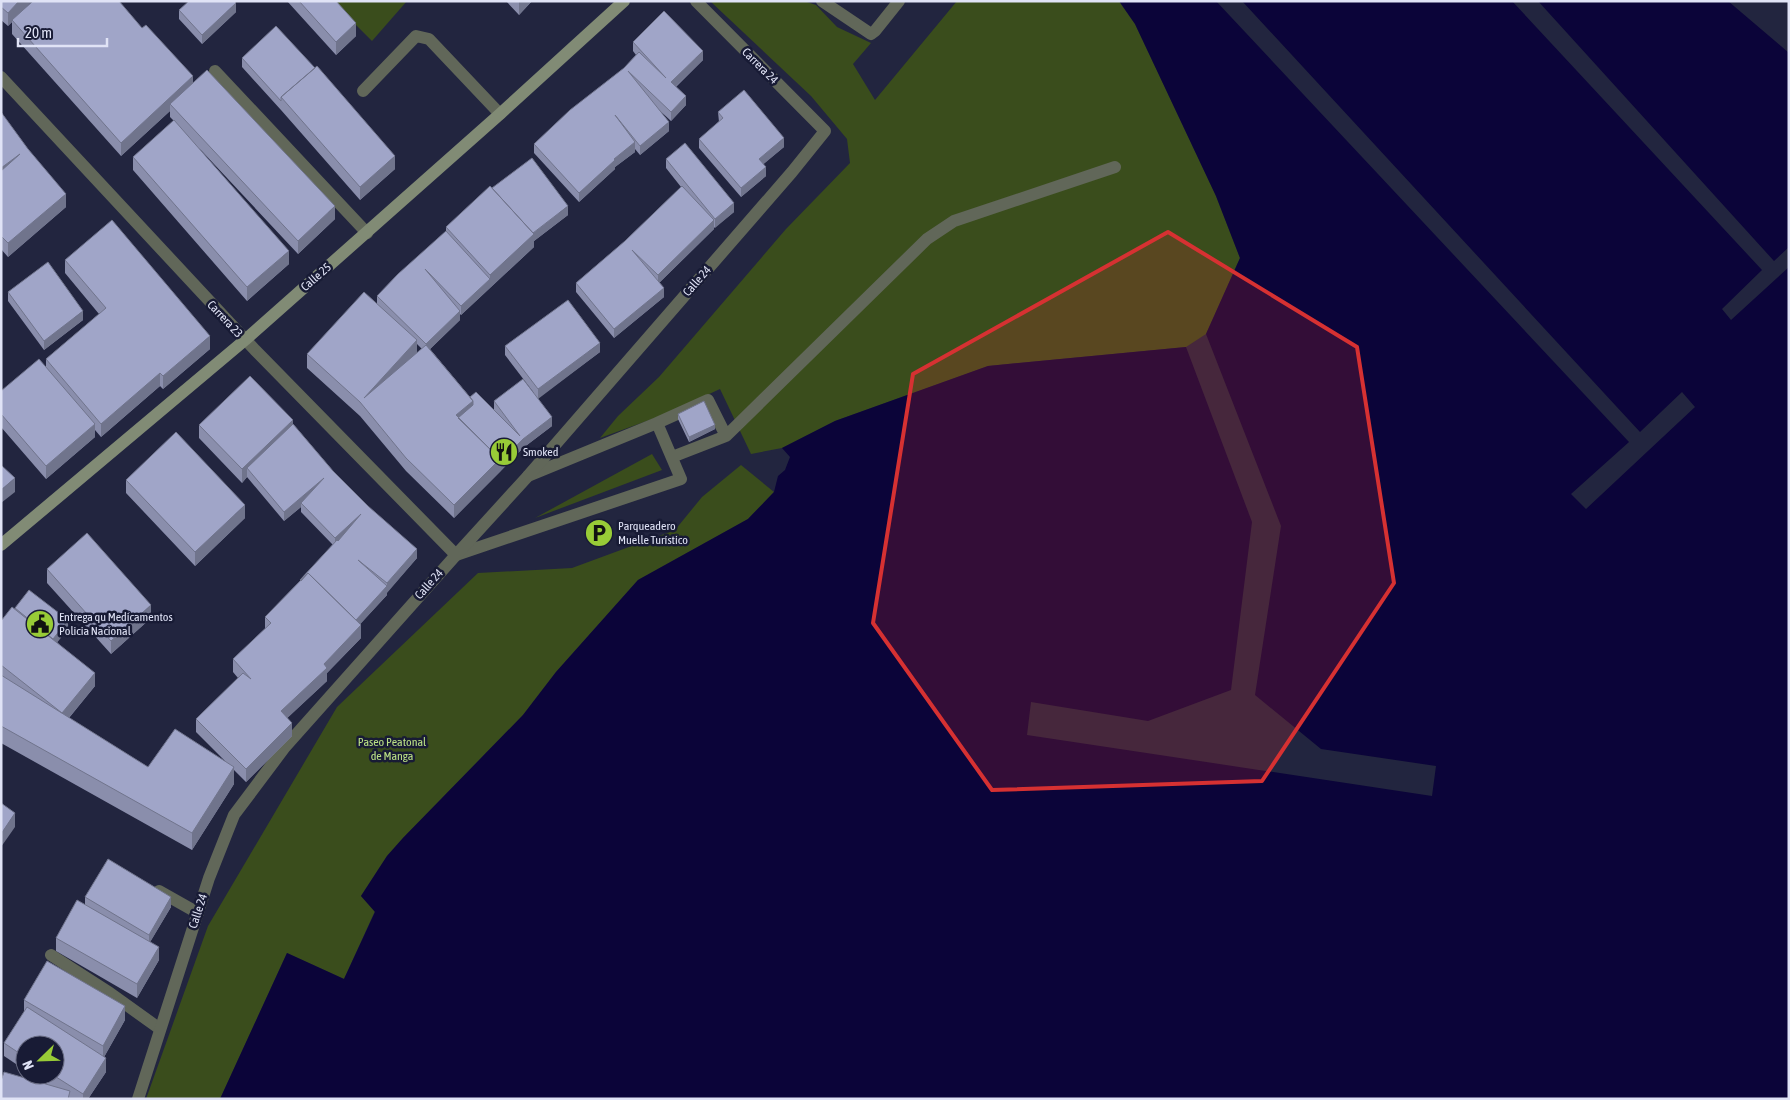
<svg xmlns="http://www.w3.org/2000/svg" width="1790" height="1100" viewBox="0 0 1790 1100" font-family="'Asap Condensed',sans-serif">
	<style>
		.green { fill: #3a4d1c }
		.water { fill: #0b0439 }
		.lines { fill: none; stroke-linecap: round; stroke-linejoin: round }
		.service { stroke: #616759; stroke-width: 12 }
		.minor { stroke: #616759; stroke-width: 12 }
		.secondary { stroke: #818b75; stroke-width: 12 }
		.wall { fill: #8a8eac; fill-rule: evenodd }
		.shaded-wall { fill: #70748c }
		.building { fill: #a0a5c8; stroke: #70748c }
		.marked { fill: #d63132; fill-opacity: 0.2; stroke: #d63132; stroke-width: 4; stroke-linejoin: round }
		.labels { text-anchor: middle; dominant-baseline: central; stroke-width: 5; stroke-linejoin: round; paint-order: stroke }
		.street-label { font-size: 12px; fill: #e0e3f6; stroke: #181b35 }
		.poi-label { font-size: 12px; fill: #e0e3f6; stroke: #181b35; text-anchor: start }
		.park-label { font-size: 12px; fill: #bbe185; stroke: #181b35 }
	</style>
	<rect width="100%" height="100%" fill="#22253f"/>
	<path class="green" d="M332 1H407L372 41Z
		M710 1H804L816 5 837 27 871 43 853 64 875 100 957 1H1119L1135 24 1216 196 1240 258 1206 334 1186 347 988 366 835 421 782 448 751 454 720 389 666 414 600 438 618 416 659 377 786 229 850 163 847 139 811 96Z
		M652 454 662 470 535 518Z
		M741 465 774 492 748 519 638 580 556 672 523 715 403 838 387 856 361 896 375 911 344 979 287 953 220 1099H146L208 926 337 707 478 573 572 568 675 530 702 497Z"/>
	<path class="water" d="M1119 1H1216L1629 442 1571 494 1586 509 1695 407 1682 392 1640 432 1242 1H1512L1762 270 1722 309 1731 320 1789 267V1099H220L287 953 344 979 375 912 361 896 387 856 403 838 523 715 556 672 638 580 748 519 774 492 778 476 785 470 790 457 782 448 835 421 988 366 1186 347 1252 522 1231 690 1148 721 1031 702 1027 735 1432 796 1436 766 1321 749 1255 695 1281 526 1206 334 1240 258 1216 196 1135 24Z
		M1538 1H1728L1789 53V247L1774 261Z"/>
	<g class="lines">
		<path class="service" d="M822 1 871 34 875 31 899 1
			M215 71 367 233
			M363 91 416 36 429 39 500 114
			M657 423 708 400 726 436 672 457
			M726 436 927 239 954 221 1115 167
			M456 555 681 479 657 423 528 476
			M159 891 198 913
			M51 955 110 993 160 1029"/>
		<path class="minor" d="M1 77 255 350 456 555
			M138 1099 209 878 234 815 285 747 456 555 528 476 792 172 825 131 696 1"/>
		<path class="secondary" d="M1 545 245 340 500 114 624 1"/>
	</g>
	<path class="wall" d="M1 1H32L24 9 142 28 193 82 335 219 298 254 199 148 289 264 247 301 133 170V157L174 121 170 117V111L121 156 12 34V22L8 26 1 20Z
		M287 1H336L356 36 336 55Z
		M506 1H532L519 15Z
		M179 10 236 12 202 44 179 19Z
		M633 42 703 60 676 87 686 105 671 121 657 108 669 131 640 155 635 149V152L615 167V169L579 202 534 153V144L624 68 636 55 633 51Z
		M242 58 395 169 360 200 281 110 242 67Z
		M1 112 66 207 8 257 1 249Z
		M718 112 784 147 763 164 766 176 741 197 699 148V139L719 122Z
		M666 159 734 212 714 228V229L659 283 664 297 614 338 576 292V283L625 241 681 187 666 168Z
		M492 188 568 215 534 241V247L461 315 460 314V320L430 349 470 397 494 410V401L534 393 505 355V346L600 352 538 398 552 426 523 448 454 518 406 471 360 416 307 368V354L377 303V296L446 231V227ZM417 344 422 349 417 353Z
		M65 260 210 349 163 389 160 386 101 437 95 430V437L46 479 1 427V391L46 366V359L99 314 65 273Z
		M8 292 83 320 44 350 8 301Z
		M678 414 715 429 689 442 678 419Z
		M293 424 333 471 417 558 387 592V595L360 624 361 638 327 673V681L287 718 292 736 246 782 234 770V784L192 850 1 743V621L15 608 68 629 57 642 95 686 69 718 148 767 225 761 196 732V719L238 678 233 672V659L265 629V617L300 581V580L333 545 301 512V507L284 521 247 477 242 483 199 438V425Z
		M126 480 245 518 195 566 126 493Z
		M47 569 151 618 111 654 47 583Z
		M85 897 171 907 150 942 159 960 137 998 56 951V938L85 905Z
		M24 1000 125 1020 104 1057 106 1072 88 1099H1L47 1084 33 1075H55L25 1045V1070L4 1056V1043L24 1012Z"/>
	<path class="shaded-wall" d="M19 1H32L13 21 12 20V22L8 26V13Z
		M519 1H532L519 15Z
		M236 3V12L202 44V35Z
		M356 23V36L336 55V42Z
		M703 51V60L671 91V82Z
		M193 76V90L170 104V111L121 156V143Z
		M686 96V105L671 121V112Z
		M669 122V131L640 155V146Z
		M784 138V147L759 168V159Z
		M635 142V152L615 167V169L579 202V193L614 159Z
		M20 154 1 181V168Z
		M395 156V169L360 200V187Z
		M766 167V176L741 197V188Z
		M66 194V207L8 257V243Z
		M734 203V212L715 228V219Z
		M335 206V219L298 254V241Z
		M568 206V215L534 241V247L490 288V275L531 235Z
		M714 220V229L658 284V275Z
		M289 251V264L247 301V287Z
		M490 279V288L461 315V306Z
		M664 288V297L614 338V329Z
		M83 311V320L44 350V341Z
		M460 311V320L426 353V344Z
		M210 336V349L163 389V376Z
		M417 340V353L364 398Z
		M600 343V352L538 399V389Z
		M160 373V386L101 437V424Z
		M473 401V414L461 424 456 415Z
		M552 417V426L523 448 500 472V463L523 439Z
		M293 420V433L247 468V477L242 483V469Z
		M95 424V437L46 479V466Z
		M715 425V429L689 442V437Z
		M500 459V472L454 518V505Z
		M15 478V492L1 503V490Z
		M324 478 301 503V507L284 521V512Z
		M245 505V518L195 566V552Z
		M361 514 335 547V538Z
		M417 549V558L387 593V583Z
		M387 586V595L354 631V622Z
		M151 605V618L111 654V641Z
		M68 620V629L51 650V641Z
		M361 625V638L327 673V681L281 724V711L324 664Z
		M95 673V686L62 726V713Z
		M292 723V736L246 782V769Z
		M234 767V784L192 850V833Z
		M15 813V827L1 847V834Z
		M171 897V907L149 944V935Z
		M159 947V960L137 998V984Z
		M125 1006V1020L103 1059V1046Z
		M106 1058V1072L88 1099H83V1094Z"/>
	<path class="building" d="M1 1H19L8 13 1 7Z
		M33 1H119L142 28 146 25 193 76 121 143 12 20Z
		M189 1H234L236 3 202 35 179 10Z
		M299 1H336L356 23 336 42Z
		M664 11 703 51 671 82 686 96 671 112 628 71 669 122 640 146 615 115 635 142 614 159 615 160 579 193 534 144 570 110 624 68 639 52 666 78 633 42Z
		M276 26 315 68 281 97V101L242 58Z
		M317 66 395 156 360 187 281 97Z
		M207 70 335 206 298 241 170 104Z
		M744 90 784 138 759 159 766 167 741 188 699 139 723 118 718 112Z
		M1 112 28 149 66 194 8 243 1 236V171L20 154 1 168Z
		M174 120 289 251 247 287 133 157Z
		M685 143 734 203 715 219 666 159Z
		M532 158 568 206 533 233 492 188Z
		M490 186 534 234 490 275 446 227Z
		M682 186 714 220 658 275 632 250 664 288 614 329 576 283 625 241Z
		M112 220 210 336 163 376 160 373 101 424 46 359 106 308 65 260Z
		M446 231 490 279 461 306 425 269 460 311 426 344 377 296 398 274Z
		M48 262 83 311 44 341 8 292Z
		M364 292 417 340 364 398 426 345 473 401 456 415 500 459 454 505 406 458 360 402 307 354Z
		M568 300 600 343 538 389 505 346Z
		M39 359 95 424 46 466 1 414V391Z
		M250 376 293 420 242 469 199 425Z
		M523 379 552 417 523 439 500 463V459L458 418 473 405V401L470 397 476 392 520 436 494 401Z
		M704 401 715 425 689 437 678 414Z
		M293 424 333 471 368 506 417 549 387 583 358 560 387 586 356 620 308 573 301 581 300 580 337 540 338 541 361 514 335 538 301 503 324 478 284 512 247 468Z
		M176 432 245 505 195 552 126 480Z
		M1 465 15 478 1 490Z
		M87 533 151 605 111 641 47 569Z
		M308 573 361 625 324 664 327 668 281 711 292 723 246 769 196 719 243 673 251 679 233 659 271 623 265 617Z
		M29 590 68 620 53 639 15 608Z
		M12 607 95 673 62 713 1 665V621Z
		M1 675 148 767 175 729 234 767 192 833 1 726Z
		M1 803 15 813 1 834Z
		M108 859 171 897 149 935 85 897Z
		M77 900 159 947 137 984 56 938Z
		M47 961 125 1006 103 1046 24 1000Z
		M27 1007 106 1058 83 1094 53 1075H55V1045H25V1057L4 1043Z
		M4 1072 70 1091 68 1099H1V1081Z"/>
	<path class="marked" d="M1168 232 1357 347 1394 583 1262 781 992 790 873 623 913 374Z"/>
	<defs>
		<symbol id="restaurant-disc" viewBox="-11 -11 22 22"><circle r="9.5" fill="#98cb37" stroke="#181b35"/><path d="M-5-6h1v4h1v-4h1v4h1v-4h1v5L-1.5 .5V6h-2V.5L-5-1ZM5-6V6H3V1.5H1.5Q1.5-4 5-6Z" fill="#111"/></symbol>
		<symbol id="parking-disc" viewBox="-11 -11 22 22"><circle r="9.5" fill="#98cb37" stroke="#181b35"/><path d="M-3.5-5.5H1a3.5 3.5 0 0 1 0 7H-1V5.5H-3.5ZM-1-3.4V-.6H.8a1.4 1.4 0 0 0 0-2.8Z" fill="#111"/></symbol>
		<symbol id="civic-disc" viewBox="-11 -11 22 22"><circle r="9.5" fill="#98cb37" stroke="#181b35"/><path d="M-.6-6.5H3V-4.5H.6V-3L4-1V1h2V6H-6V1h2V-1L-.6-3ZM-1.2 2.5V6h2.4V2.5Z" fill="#111"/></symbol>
	</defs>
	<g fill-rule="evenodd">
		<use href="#restaurant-disc" x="488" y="436" width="32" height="32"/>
		<use href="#parking-disc" x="583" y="517" width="32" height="32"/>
		<use href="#civic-disc" x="24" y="608" width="32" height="32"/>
	</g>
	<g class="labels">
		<g class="street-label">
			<text transform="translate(760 66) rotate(45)">Carrera 24</text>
			<text transform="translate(316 277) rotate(-41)">Calle 25</text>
			<text transform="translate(697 281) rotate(-49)">Calle 24</text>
			<text transform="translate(225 319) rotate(47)">Carrera 23</text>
			<text transform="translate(429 584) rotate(-48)">Calle 24</text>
			<text transform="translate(198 911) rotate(-72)">Calle 24</text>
		</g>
		<g class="poi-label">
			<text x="523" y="452">Smoked</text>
			<text x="618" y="526">Parqueadero<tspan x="618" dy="14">Muelle Turístico</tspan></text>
			<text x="59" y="617">Entrega qu Medicamentos<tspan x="59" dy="14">Policia Nacional</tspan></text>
		</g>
		<g class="park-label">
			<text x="392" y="742">Paseo Peatonal<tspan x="392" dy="14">de Manga</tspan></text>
		</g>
	</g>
	<rect width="1790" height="1100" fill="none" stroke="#e0e3f6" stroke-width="5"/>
	<g transform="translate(40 1060) rotate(247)"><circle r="24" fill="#181b35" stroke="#686b82"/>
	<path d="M0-4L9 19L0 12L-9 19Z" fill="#98cb37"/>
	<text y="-8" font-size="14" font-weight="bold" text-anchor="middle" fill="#e0e3f6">N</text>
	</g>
	<path d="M18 38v8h89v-8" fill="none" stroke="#e0e3f6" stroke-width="2.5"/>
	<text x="25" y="38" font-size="15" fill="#e0e3f6" stroke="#181b35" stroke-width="4" paint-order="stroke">20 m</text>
</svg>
